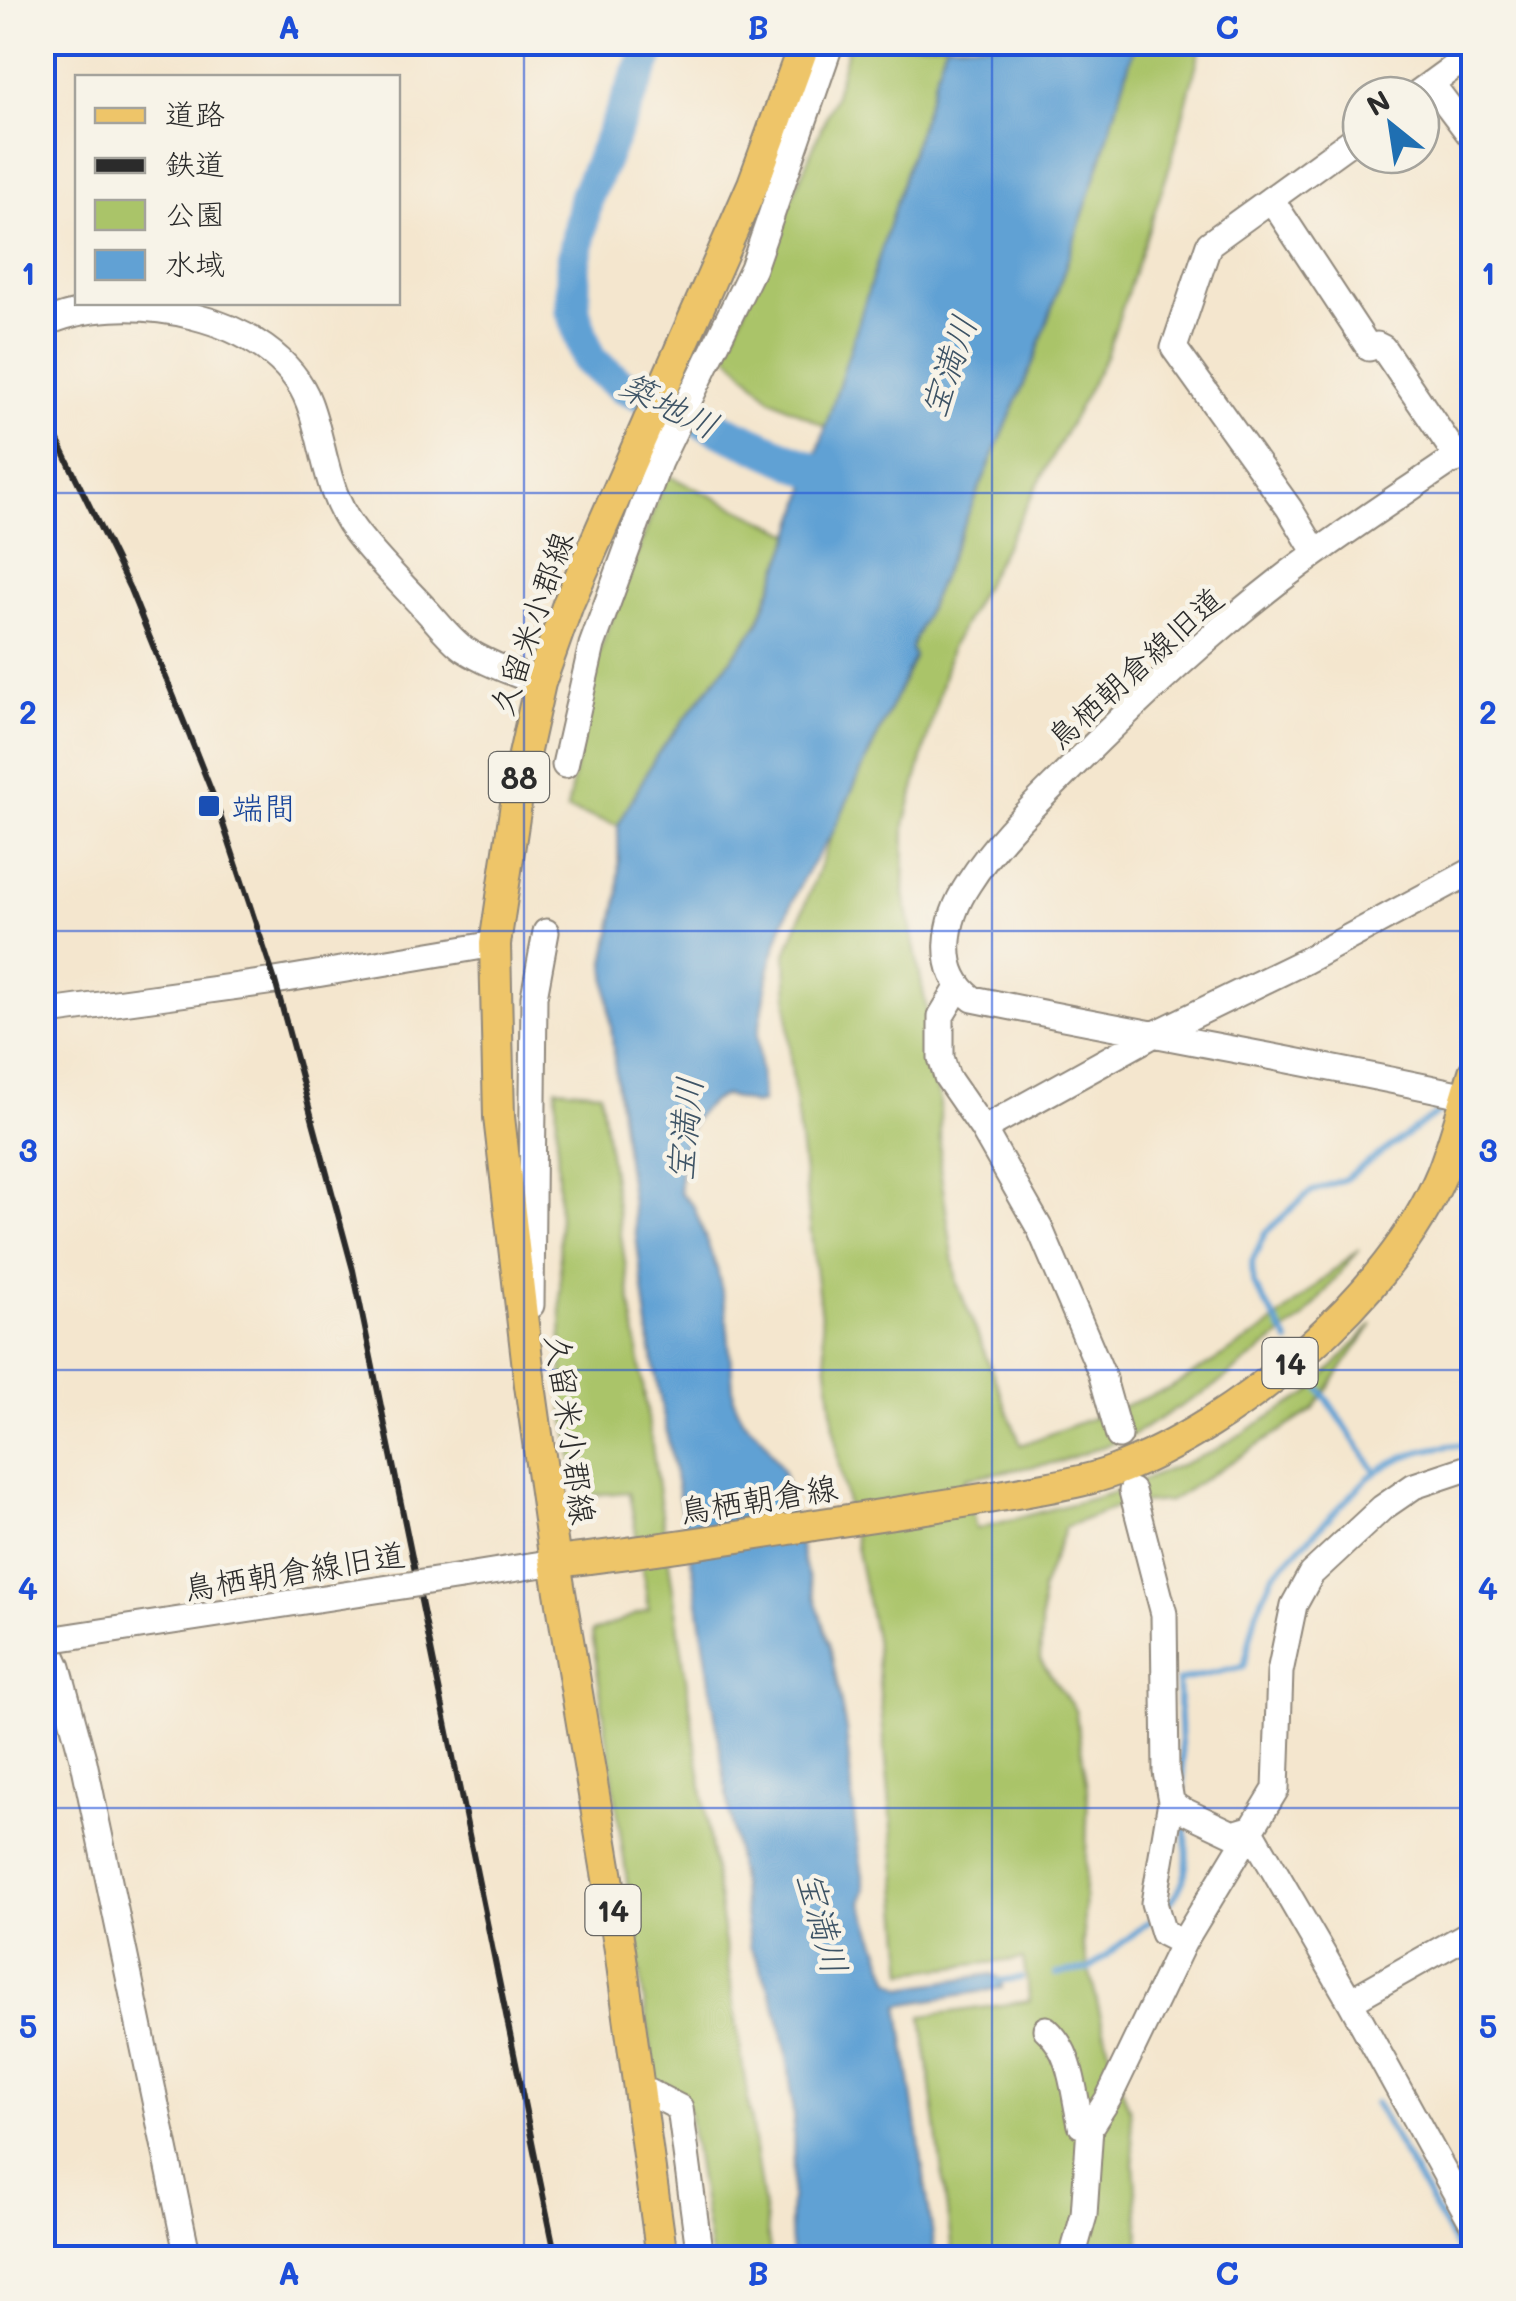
<svg xmlns="http://www.w3.org/2000/svg" width="1516" height="2301" viewBox="0 0 1516 2301" font-family="Mali,'Klee One',sans-serif">
	<style>
		.green { fill: #aac469; stroke: #6a784a; stroke-width: 2.5 }
		.water { fill: #61a1d4; stroke: #466680; stroke-width: 2.5 }
		.lines { fill: none; stroke-linecap: round; stroke-linejoin: round }
		.stream { stroke: #61a1d4; stroke-width: 6 }
		.river { stroke: #61a1d4; stroke-width: 35 }
		.minor-casing { stroke: #90887c; stroke-width: 29 }
		.major-casing { stroke: #90887c; stroke-width: 34 }
		.minor { stroke: #fff; stroke-width: 25 }
		.major { stroke: #eec569; stroke-width: 30 }
		.rail { stroke: #2b2b2b; stroke-width: 6 }
		.minor-bridge-casing { stroke: #90887c; stroke-width: 29; stroke-linecap: butt }
		.minor-bridge { stroke: #fff; stroke-width: 25 }
		.grid { fill: none; stroke: #1d4ed8; stroke-width: 2.5; stroke-opacity: 0.55 }
		.transit-dot { fill: #1a4fb4; stroke: #f7f3e8; stroke-width: 4 }
		.labels { text-anchor: middle; dominant-baseline: central; stroke-width: 9; stroke-linejoin: round; paint-order: stroke }
		.shield { fill: #f7f3e8; stroke: #686764; stroke-width: 2.5 }
		.shield-label { font-size: 30px; font-weight: bold; fill: #2b2b2b }
		.street-label { font-size: 32px; fill: #2b2b2b; stroke: #f7f3e8 }
		.transit-label { font-size: 32px; fill: #164399; stroke: #f7f3e8; text-anchor: start }
		.water-label { font-size: 35px; font-style: italic; fill: #3e5466; stroke: #f7f3e8 }
		.neatline { fill: none; stroke: #1d4ed8; stroke-width: 4 }
		.grid-label { font-size: 32px; text-anchor: middle; font-weight: bold; fill: #1d4ed8 }
	</style>
	<rect width="100%" height="100%" fill="#f7f3e8"/>
	<filter id="ink" filterUnits="userSpaceOnUse"><feTurbulence type="fractalNoise" baseFrequency=".01" numOctaves="2"/><feDisplacementMap in="SourceGraphic" scale="20" xChannelSelector="R" yChannelSelector="G"/><feConvolveMatrix kernelMatrix="1 2 1 2 8 2 1 2 1" color-interpolation-filters="sRGB"/></filter>
	<filter id="wash" filterUnits="userSpaceOnUse"><feTurbulence type="fractalNoise" baseFrequency=".0048" numOctaves="4" result="noise"/><feDisplacementMap in="SourceGraphic" scale="40" xChannelSelector="R" yChannelSelector="G"/><feGaussianBlur stdDeviation="2.25" result="paint"/><feColorMatrix in="noise" values="0 0 0 0 0 0 0 0 0 0 0 0 0 0 0 0 0 1.4 0 .05"/><feComposite in="paint" operator="in"/></filter>
	<g filter="url(#wash)">
		<rect width="100%" height="100%" fill="#f4e6ce"/>
		<path class="green" d="M849 43H946L826 427 770 398 726 353 834 98Z
			M1135 43H1202L1170 166 1106 356 951 648 905 824 904 894 927 1011V1063L940 1099V1169L957 1283 1021 1445 1168 1389 1263 1331 1359 1249 1305 1317 1215 1386 1127 1438 1059 1462 965 1478 976 1529 1109 1494 1210 1453 1309 1393 1373 1324 1313 1410 1170 1501 1125 1504 1065 1527 1042 1589 1040 1660 1075 1710 1088 1789 1083 1945 1112 2062 1130 2110 1141 2258H953L922 2016 1030 2001 1023 1959 905 1972 875 1638 838 1460 790 1056 786 954 833 832 914 658 911 648 1035 358 1102 157Z
			M667 475 792 534 757 625 656 756 618 825 567 810 595 662Z
			M556 1088 600 1092 771 2258H711L688 2108 656 2086 592 1632 649 1609 629 1492 578 1496 563 1401Z"/>
		<path class="water" d="M946 43H1135L1102 157 1035 358 911 648 914 657 833 832 802 880 784 921 771 961 758 1036 762 1102 754 1104 725 1095C686 1109 678 1155 680 1192L694 1207 717 1269 726 1309 734 1400 742 1419 763 1438 783 1471 803 1560 830 1647 846 1730 856 1834 865 1888 862 1902 891 1981 903 1988 992 1974 1001 1979 1002 1988 899 2005 936 2258H793C787 2226 792 2198 793 2166 796 2091 787 2013 750 1947L694 1575 651 1350 617 1089 605 962 619 893 618 825 656 756 758 625 792 534Z"/>
		<g class="lines">
			<path class="stream" d="M1289 1342 1253 1283 1252 1262 1265 1233 1310 1192 1345 1179 1446 1107
				M1308 1371 1376 1472
				M1184 1802 1178 1681 1244 1666 1256 1613 1273 1575 1368 1478C1400 1452 1433 1447 1474 1443
				M1164 1909C1193 1880 1187 1857 1185 1819
				M1056 1974 1089 1969 1151 1920
				M996 1981 1021 1978
				M1375 2103 1462 2258"/>
			<path class="river" d="M653 42 586 197 573 265V311L589 360 621 385 853 488"/>
		</g>
	</g>
	<g filter="url(#ink)">
		<g class="lines">
			<defs>
				<path id="minor" d="M1431 83 1474 140
					M1415 95 1474 52
					M1271 199 1369 348 1377 345 1383 348 1458 458
					M42 325C120 286 276 314 309 403 325 446 326 494 355 531 376 559 403 585 427 611 438 623 450 639 464 649 487 664 514 673 540 683
					M1316 553 1289 508 1174 348 1209 244 1361 134
					M565 765 592 645 659 462 753 268 831 42
					M958 988 941 1016V1058L947 1077 983 1129 1040 1229 1101 1372 1119 1436
					M42 1013 275 981 495 944
					M1467 1096C1303 1060 1137 1033 973 999 935 972 945 919 969 883 995 842 1030 809 1064 775 1132 706 1204 639 1280 580 1334 538 1392 501 1449 462L1474 454
					M983 1129 1151 1036 1305 961 1474 870
					M531 1305 534 997 546 932
					M1132 1491 1164 1614 1166 1772 1171 1801 1178 1808 1233 1834 1250 1829
					M461 1577 555 1562
					M42 1631 58 1667 84 1762 188 2258
					M1171 1801 1154 1903 1163 1933 1183 1943
					M1250 1829 1350 2001 1474 2226
					M1350 2001 1474 1931
					M1046 2029C1073 2053 1073 2092 1081 2125L1090 2127
					M639 2087 680 2108 700 2258
					M1076 2258 1075 2247 1084 2215 1090 2127 1108 2099 1183 1943 1276 1789 1280 1672 1294 1605 1311 1574 1382 1508 1414 1486 1474 1466"/>
				<path id="major" d="M555 1562C655 1551 755 1534 854 1519 914 1510 974 1501 1033 1490 1060 1485 1088 1481 1114 1471 1236 1426 1392 1295 1442 1173 1455 1140 1464 1105 1474 1072
					M662 2258 620 1950 555 1562 530 1385 499 1117 495 944 522 764 540 683 568 604 753 184 805 42"/>
			</defs>
			<use href="#minor" class="minor-casing"/>
			<use href="#major" class="major-casing"/>
			<use href="#minor" class="minor"/>
			<use href="#major" class="major"/>
			<path class="rail" d="M42 408 130 589 186 727 215 800 275 981 353 1270 556 2258"/>
			<defs>
				<path id="minor-bridge" d="M42 1641 461 1577"/>
			</defs>
			<use href="#minor-bridge" class="minor-bridge-casing"/>
			<use href="#minor-bridge" class="minor-bridge"/>
		</g>
	</g>
	<path class="grid" d="M524 42V2258M992 42V2258M42 493H1474M42 931H1474M42 1370H1474M42 1808H1474"/>
	<rect class="transit-dot" x="197" y="794" width="24" height="24" rx="5"/>
	<g class="labels">
		<g class="shield">
			<rect x="489" y="752" width="60" height="50" rx="8"/>
			<rect x="1262.5" y="1338" width="55" height="50" rx="8"/>
			<rect x="585.5" y="1885" width="55" height="50" rx="8"/>
		</g>
		<g class="shield-label">
			<text x="519" y="777">88</text>
			<text x="1290" y="1363">14</text>
			<text x="613" y="1910">14</text>
		</g>
		<g class="street-label">
			<text transform="translate(530 623) rotate(-71)">久留米小郡線</text>
			<text transform="translate(1134 667) rotate(-42)">鳥栖朝倉線旧道</text>
			<text transform="translate(572 1429) rotate(82)">久留米小郡線</text>
			<text transform="translate(758 1498) rotate(-9)">鳥栖朝倉線</text>
			<text transform="translate(294 1570) rotate(-9)">鳥栖朝倉線旧道</text>
		</g>
		<g class="transit-label">
			<text x="232" y="806">端間</text>
		</g>
		<g class="water-label">
			<text transform="translate(947 366) rotate(-71)">宝満川</text>
			<text transform="translate(670 404) rotate(26)">築地川</text>
			<text transform="translate(683 1129) rotate(-84)">宝満川</text>
			<text transform="translate(824 1922) rotate(75)">宝満川</text>
		</g>
	</g>
	<rect width="1516" height="2301" fill="none" stroke="#f7f3e8" stroke-width="110"/>
	<rect x="75" y="75" width="325" height="230" fill="#f7f3e8" stroke="#a5a39c" stroke-width="2.5"/>
	<rect x="95" y="108" width="50" height="15" fill="#eec569" stroke="#a5a39c" stroke-width="2.5"/>
	<text x="165" y="125" font-size="30" fill="#2b2b2b">道路</text>
	<rect x="95" y="158" width="50" height="15" fill="#2b2b2b" stroke="#a5a39c" stroke-width="2.5"/>
	<text x="165" y="175" font-size="30" fill="#2b2b2b">鉄道</text>
	<rect x="95" y="200" width="50" height="30" fill="#aac469" stroke="#a5a39c" stroke-width="2.5"/>
	<text x="165" y="225" font-size="30" fill="#2b2b2b">公園</text>
	<rect x="95" y="250" width="50" height="30" fill="#61a1d4" stroke="#a5a39c" stroke-width="2.5"/>
	<text x="165" y="275" font-size="30" fill="#2b2b2b">水域</text>
	<g transform="translate(1391 125) rotate(330)"><circle r="48" fill="#f7f3e8" stroke="#a5a39c" stroke-width="2.5"/>
	<path d="M0-8L18 38L0 25L-18 38Z" fill="#1f6fb2"/>
	<text y="-15" font-size="28" font-weight="bold" text-anchor="middle" fill="#2b2b2b">N</text>
	</g>
	<rect x="55" y="55" width="1406" height="2191" class="neatline"/>
	<g class="grid-label">
		<text x="289" y="39">A</text>
		<text x="758" y="39">B</text>
		<text x="1227" y="39">C</text>
		<text x="28" y="285">1</text>
		<text x="1488" y="285">1</text>
		<text x="28" y="724">2</text>
		<text x="1488" y="724">2</text>
		<text x="28" y="1162">3</text>
		<text x="1488" y="1162">3</text>
		<text x="28" y="1600">4</text>
		<text x="1488" y="1600">4</text>
		<text x="28" y="2038">5</text>
		<text x="1488" y="2038">5</text>
		<text x="289" y="2285">A</text>
		<text x="758" y="2285">B</text>
		<text x="1227" y="2285">C</text>
	</g>
</svg>
